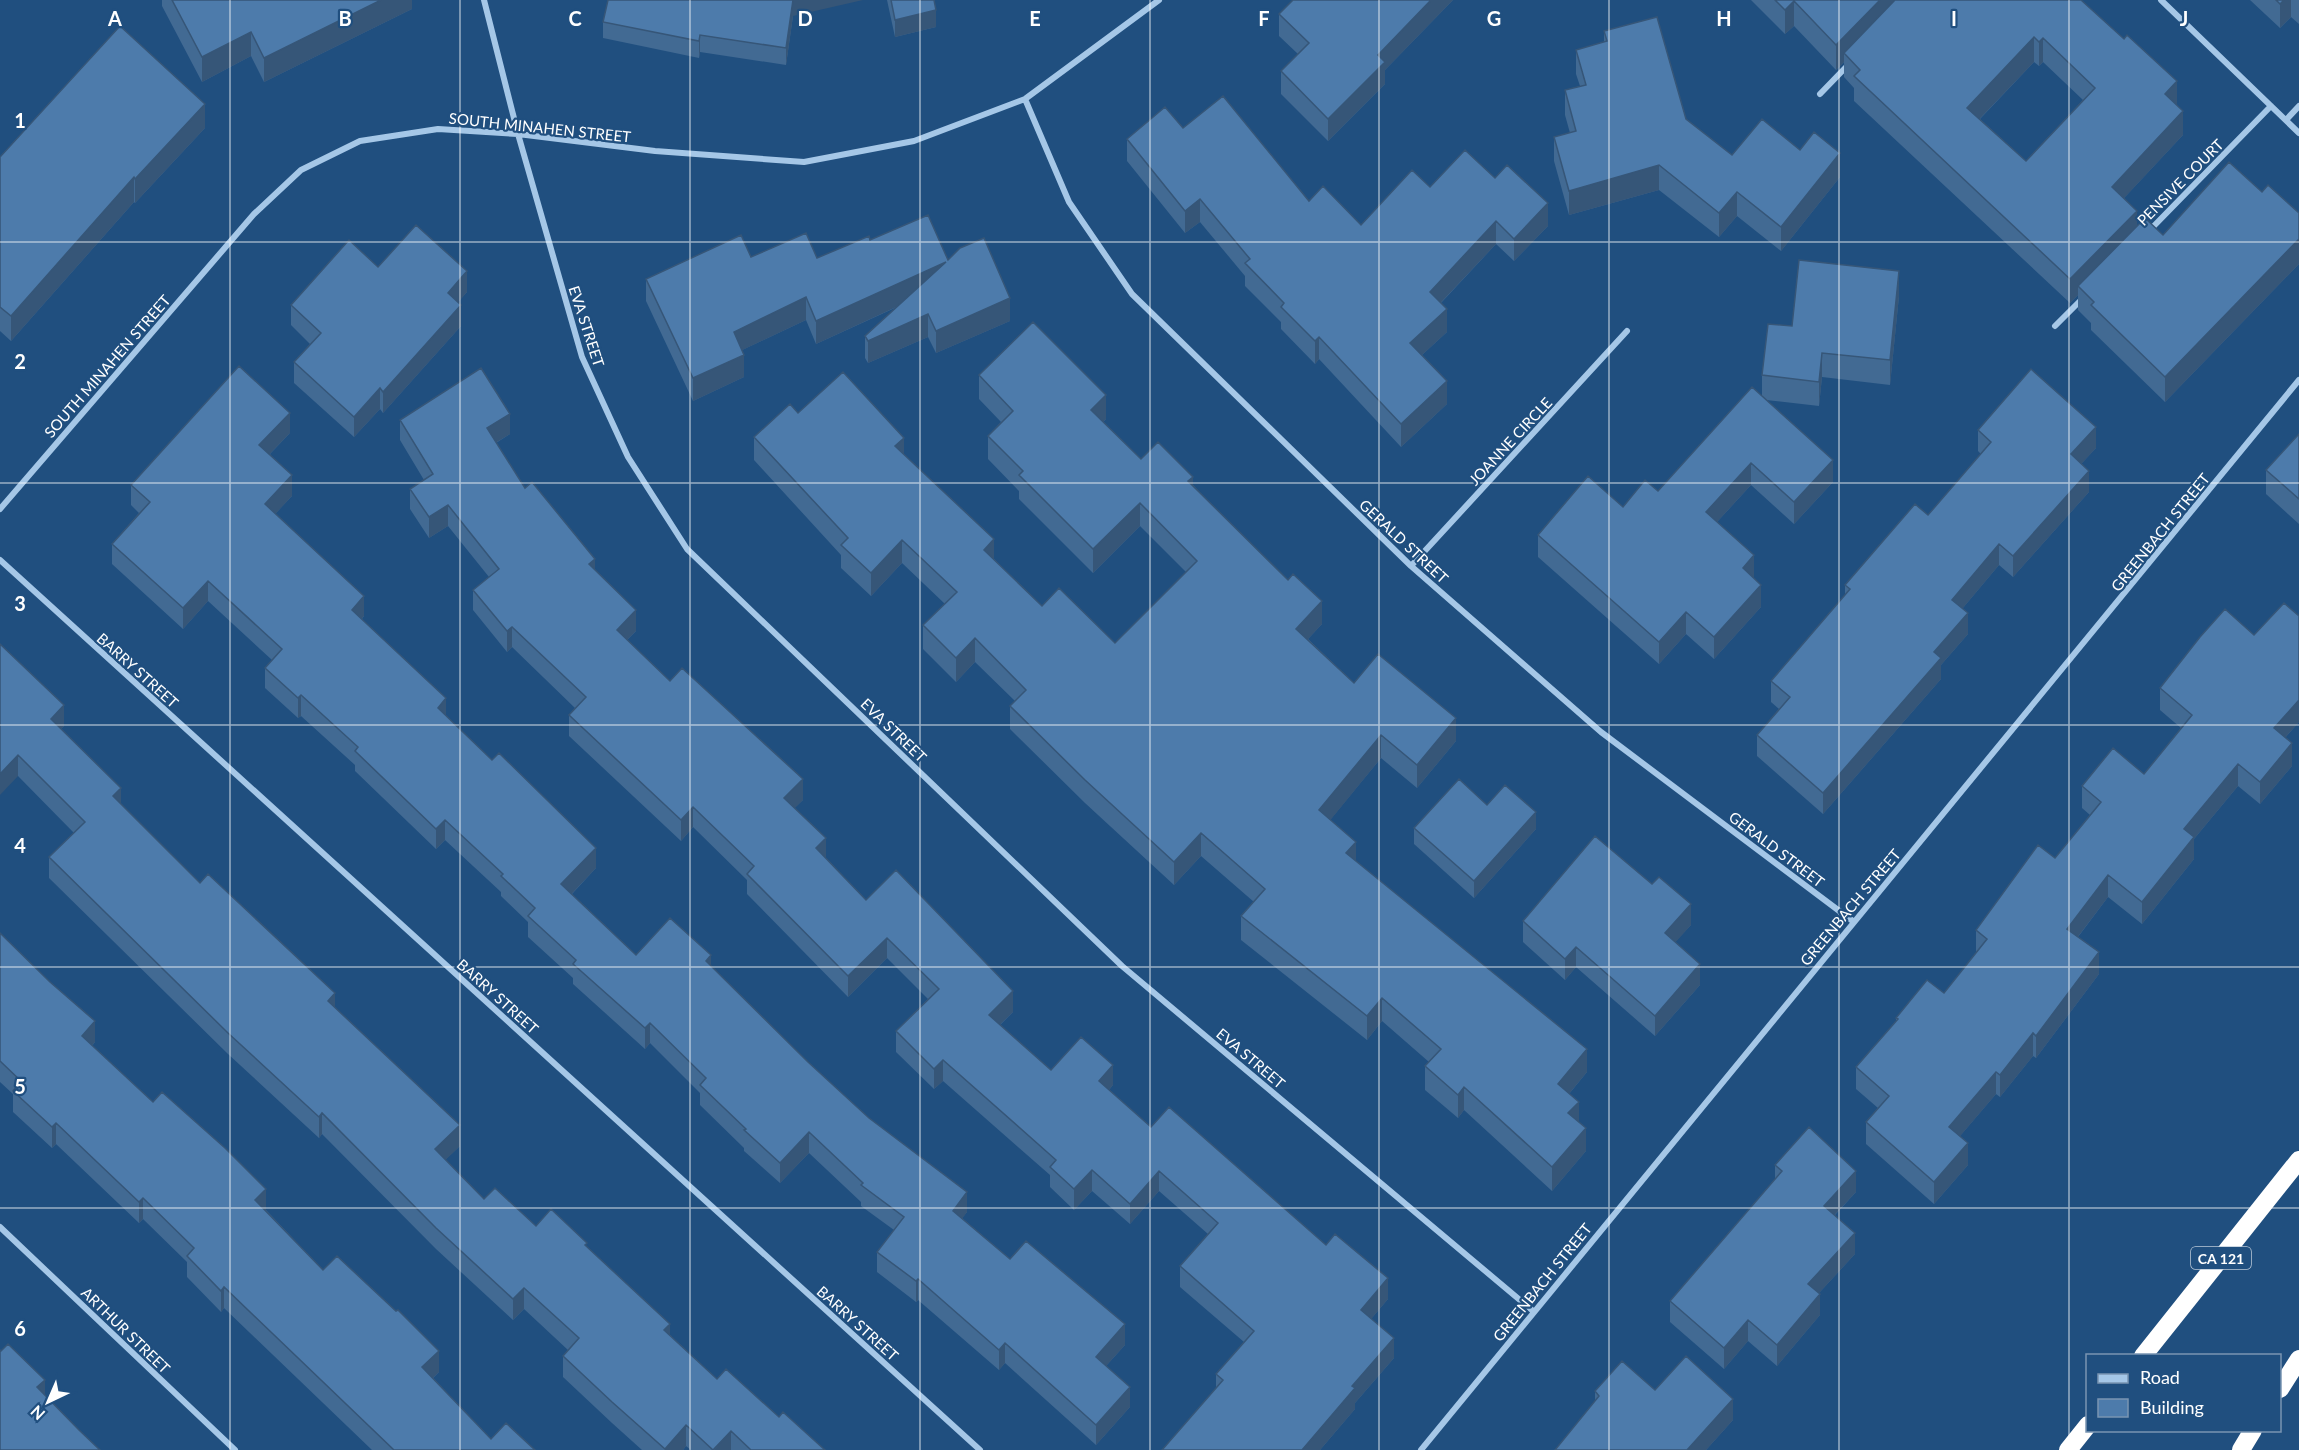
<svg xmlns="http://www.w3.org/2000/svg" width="2299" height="1450" viewBox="0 0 2299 1450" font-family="Lato,sans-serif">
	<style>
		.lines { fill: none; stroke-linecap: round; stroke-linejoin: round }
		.minor { stroke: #a5c7e7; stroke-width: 6 }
		.motorway { stroke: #fff; stroke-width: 18 }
		.wall { fill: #426a93; fill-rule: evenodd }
		.shaded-wall { fill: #365678 }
		.building { fill: #4d7bab; stroke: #365678; stroke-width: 1.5; fill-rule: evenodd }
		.grid { fill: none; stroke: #fff; stroke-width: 1.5; stroke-opacity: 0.55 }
		.labels { text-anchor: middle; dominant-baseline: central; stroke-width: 4.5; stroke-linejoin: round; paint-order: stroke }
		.shield { fill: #204f7f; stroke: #bccad9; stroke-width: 1.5 }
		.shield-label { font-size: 14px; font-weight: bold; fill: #fff }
		.street-label { font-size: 15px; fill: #fff; stroke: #204f7f }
		.grid-label { font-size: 20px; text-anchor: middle; font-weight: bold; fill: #fff; stroke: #204f7f; stroke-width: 4.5; stroke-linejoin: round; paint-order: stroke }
	</style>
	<rect width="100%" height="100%" fill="#204f7f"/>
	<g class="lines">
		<path class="minor" d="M484 0 518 134 582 357 628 457 687 549 1122 966 1533 1311
			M2161 0 2299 133
			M1820 94 1849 64
			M1025 99 1069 202 1132 294 1411 566 1601 732 1854 922
			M2286 120 2299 106
			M2148 232 2271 106
			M2055 326 2082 299
			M0 509 254 214 301 170 360 141 438 129 518 134 655 151 804 162 914 141 1025 99 1159 0
			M0 560 980 1450
			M1411 566 1627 331
			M0 1227 235 1450
			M1421 1450 2299 380"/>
		<path class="motorway" d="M2143 1356 2299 1160
			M2280 1389 2299 1359
			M2068 1450 2088 1425
			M2241 1450 2253 1430"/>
	</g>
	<path class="wall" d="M162 0H412V9L264 82 251 56 202 82 162 6Z
		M887 0H934L936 27 895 37Z
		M1293 0H1453L1385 70V84L1328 141 1281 94V71L1298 54 1279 36V14Z
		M1751 0H2081L2177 105 2183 135 2124 198 2137 226 2163 235 2262 192 2299 213V264L2165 402 2091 330V323L2078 310V295L2070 303 1854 101V88L1844 77V62L1836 70 1794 26 1785 34ZM2034 62 2039 66 2043 62 2083 100 2026 161 1980 119Z
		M2250 0H2299V24L2291 17 2280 28Z
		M793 16 786 65 700 52 699 58 603 38V22Z
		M1604 31 1686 119 1732 155 1800 150 1840 177 1781 251 1737 216 1719 237 1659 190 1569 215 1554 161V137L1570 133 1565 115V90L1580 86 1576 74V50L1604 42Z
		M205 128 135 203 134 202 11 341 0 331V157Z
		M1183 128 1309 201 1361 225 1430 187 1495 178 1548 226 1514 261 1496 244 1441 303 1447 332 1422 355 1447 404 1401 447 1319 359 1315 364 1281 329V322L1245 286V276L1200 222 1185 233 1127 161V139Z
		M870 240 948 260 1010 321 936 353 928 337 868 363 865 358V336L897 307 816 344 806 320 742 350 744 377 693 401 646 301V279L751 257 817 258Z
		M378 267 467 292 458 302 461 326 383 413 380 409 354 437 294 383V362L310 344 291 325V305Z
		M1899 296 1890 385 1822 377 1819 406 1766 400 1833 482 1794 524 1751 485 1717 522 1754 577V578L1761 607 1714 659 1686 634 1659 664 1538 557V535L1623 507 1658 491 1762 396V375L1792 326Z
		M979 375 1106 419 1103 422 1141 459 1193 485 1322 624 1308 639 1354 683 1456 741 1417 788 1381 758 1330 820 1356 861 1587 1072 1569 1094 1579 1122 1586 1151 1552 1191 1464 1110 1458 1118 1425 1090V1066L1429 1062 1382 1021 1367 1040 1241 940V916L1254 902 1201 856 1174 885 1085 803 1010 729V706L1015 701 975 662 956 682 923 649V625L945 604 902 563 871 596 841 568V555L754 460V437L798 413 904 455 994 559 1042 606 1115 643 1186 572 1140 526 1093 573 1019 499V491L988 459V436L1001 422 979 399Z
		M400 420 510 434 496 443 525 488 595 570 636 631 627 640 670 681 803 800 794 808 826 858 866 900 1013 1012 1000 1025 1051 1070 1113 1085 1109 1090 1151 1127 1388 1299 1371 1319 1394 1358 1355 1403V1409L1320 1450H1162L1216 1388V1374L1244 1342 1180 1287V1266L1208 1234 1159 1191 1130 1224 1092 1191 1074 1210 1050 1187V1175L943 1081 934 1089 896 1052V1031L928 999 887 958 848 997 747 894V880L693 827 681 841 569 736V715L575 708 512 647 507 652 473 610V590L489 577 448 526 429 538 410 509V489L424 480 400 440Z
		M1978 430 2096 448 2081 464 2089 492 2013 577 1999 565 1962 609 1968 634 1941 665V679L1823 814 1757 756V735L1779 709 1771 702V681L1845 595V585L1928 515 1981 454 1978 451Z
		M290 433 270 454 292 496 275 514 364 616 362 619 446 716 596 868 572 894 636 955 711 966 808 1062 967 1212 962 1218 1010 1259 1125 1345 1106 1366 1130 1407 1096 1445 1005 1363 999 1370 918 1300 916 1302 877 1272V1252L894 1230 861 1206V1202L809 1153 780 1183 744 1151V1148L700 1105V1093L650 1043 645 1049 573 984V978L528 937V922L501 896V892L445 840 436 849 355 771V765L301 716 298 718 265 688V668L272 660 208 601 183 629 112 564V544L139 513 131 505V485Z
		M2299 434V524L2266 494V470Z
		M2299 616V722L2285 738 2292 766 2260 804 2238 786 2194 839V859L2142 924 2108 897 2078 937 2099 974 2036 1058 2033 1056 2000 1097 1996 1094 1960 1136 1968 1165 1934 1204 1866 1144V1122L1878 1108 1856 1089V1067L1896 1021V1018L1944 993 1976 953V930L2055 858 2090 815 2082 808V786L2144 774 2181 728 2160 710V688L2254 635Z
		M0 644 64 726 61 729 121 804 200 883 335 1008 460 1146 445 1160 484 1199 536 1226 587 1248 670 1335 717 1379 779 1417 825 1450H691L686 1446 683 1450H642L612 1423 563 1377V1356L568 1350 524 1309 513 1320 436 1249 322 1134 319 1138 228 1054 49 878V857L74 833 18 776Z
		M1487 805 1536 829 1474 898 1414 844V828Z
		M1523 921 1691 925 1675 942 1700 985 1655 1036 1576 967 1565 980 1523 942Z
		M0 933 95 1042 92 1046 266 1210 323 1270 439 1372 433 1378 491 1439 535 1450H372L224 1308 221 1312 187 1277V1262L143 1219 139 1223 56 1144 52 1148 13 1112V1094L0 1082Z
		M1775 1165 1856 1192 1835 1215 1855 1254 1819 1293 1820 1315 1777 1366 1748 1341 1724 1369 1670 1322V1301L1775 1179Z
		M1655 1390 1733 1420 1706 1450H1555L1595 1401V1391Z"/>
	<path class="shaded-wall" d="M381 0H412V9L264 82V58Z
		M793 0H863L793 16 786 65V48Z
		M1431 0H1453L1385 70V84L1328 141V119L1378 55Z
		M1880 0H1904L1844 53V62L1836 70V45Z
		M2284 0H2291V17L2280 28V4Z
		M1794 1V26L1785 34V10Z
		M936 10V27L895 37V20Z
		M251 32V56L202 82V57Z
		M700 35V52L699 58V41Z
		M2034 37V62L1967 132V108Z
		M2043 38V62L2039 66V42Z
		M2177 81V106L2165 94Z
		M205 104V128L135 203V179Z
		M2183 111V135L2112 211V187Z
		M1840 153V177L1781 251V227Z
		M1659 165V190L1569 215V191Z
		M134 177V202L11 341V316Z
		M1737 192V216L1719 237V213Z
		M1200 199V222L1185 233V211Z
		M1548 203V226L1514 261V239Z
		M2137 211V235L2078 286V295L2070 303V279Z
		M1496 221V244L1430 314V292Z
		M2299 239V264L2165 402V377Z
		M946 262V284L816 344V321Z
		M467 271V292L448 314V293Z
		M1899 271V296L1890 385V360Z
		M806 297V320L734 354V332Z
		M1010 298V321L936 353V331Z
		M461 305V326L383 413V392Z
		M1447 309V332L1410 366V343Z
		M928 314V337L868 363V341Z
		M1319 337V359L1315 364V341Z
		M1822 353V377L1819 406V382Z
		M744 355V377L693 401V378Z
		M1447 381V404L1401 447V424Z
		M380 388V409L354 437V417Z
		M1106 395V419L1091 433V410Z
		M290 413V433L259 465V445Z
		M510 414V434L487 448V428Z
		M2096 427V448L2071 475V454Z
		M904 438V461L895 446Z
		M1833 460V482L1794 524V502Z
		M1751 463V485L1706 534V512Z
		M2089 471V492L2013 577V556Z
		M292 475V496L265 525V504Z
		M1193 477V500L1188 481Z
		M1140 503V526L1093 573V549Z
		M448 505V526L429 538V517Z
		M994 539V563L984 550Z
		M902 540V563L871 596V573Z
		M1999 544V565L1952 621V600Z
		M1754 555V577L1743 590V568Z
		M595 559V580L589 564Z
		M208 581V601L183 629V608Z
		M1761 585V607L1714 659V637Z
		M364 596V616L352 630V610Z
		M1322 601V624L1296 652V629Z
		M636 610V631L617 650V630Z
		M1686 612V634L1659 664V642Z
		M1968 613V634L1941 665V679L1823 814V793L1934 652Z
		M512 627V647L507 652V631Z
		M975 638V662L956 682V658Z
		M301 695V716L298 718V698Z
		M446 698V718L438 708Z
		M2299 700V722L2274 750V728Z
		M64 705V726L51 740V719Z
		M1456 718V741L1417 788V765Z
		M1381 735V758L1319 834V810Z
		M2292 743V766L2260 804V782Z
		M18 755V776L0 795V774Z
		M2238 764V786L2194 839V859L2142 924V902L2184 829Z
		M803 779V800L784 819V798Z
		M121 788V809L113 796Z
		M693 807V827L681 841V820Z
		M1536 812V829L1474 898V881Z
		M445 820V840L436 849V829Z
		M1201 833V856L1174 885V862Z
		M826 838V859L816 848Z
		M1356 842V865L1346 853Z
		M596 848V868L561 905V884Z
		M2108 875V897L2067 951V929Z
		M1691 904V925L1665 954V933Z
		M887 938V958L848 997V976Z
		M1576 947V967L1565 980V959Z
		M2099 952V974L2036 1058V1036Z
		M711 955V975L706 961Z
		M1700 964V985L1655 1036V1016Z
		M1013 991V1012L989 1035V1015Z
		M335 993V1014L328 1001Z
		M1382 998V1021L1367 1040V1016Z
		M95 1021V1042L82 1057V1036Z
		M650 1023V1043L645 1049V1028Z
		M2033 1033V1056L2000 1097V1075Z
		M1587 1049V1072L1558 1107V1084Z
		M943 1060V1081L934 1089V1069Z
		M1113 1065V1085L1099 1102V1081Z
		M1996 1072V1094L1949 1149V1127Z
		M1464 1087V1110L1458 1118V1095Z
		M1579 1102V1125L1568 1113Z
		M322 1113V1134L319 1138V1117Z
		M56 1123V1144L52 1148V1127Z
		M460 1125V1146L435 1170V1149Z
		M1586 1128V1151L1552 1191V1167Z
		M809 1132V1153L780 1183V1163Z
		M1968 1143V1165L1934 1204V1182Z
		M1092 1170V1191L1074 1210V1189Z
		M1159 1171V1191L1130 1224V1204Z
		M1856 1171V1192L1824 1226V1206Z
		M266 1189V1210L255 1221V1200Z
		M967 1192V1212L953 1231V1211Z
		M143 1198V1219L139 1223V1202Z
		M1855 1233V1254L1808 1305V1284Z
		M1388 1278V1299L1361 1331V1310Z
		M918 1279V1300L916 1302V1281Z
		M224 1287V1308L221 1312V1291Z
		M524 1288V1309L513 1320V1299Z
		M1820 1294V1315L1777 1366V1345Z
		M1748 1320V1341L1724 1369V1348Z
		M670 1324V1345L664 1330Z
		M1125 1324V1345L1096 1377V1357Z
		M1394 1338V1358L1355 1403V1409L1320 1450H1302L1352 1386Z
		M1005 1343V1363L999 1370V1350Z
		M439 1351V1372L422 1388V1367Z
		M45 1380V1404L37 1387Z
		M1130 1387V1407L1096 1445V1425Z
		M1733 1399V1420L1706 1450H1687Z
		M686 1425V1446L683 1450H665V1449Z
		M731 1431V1450H714Z"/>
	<path class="building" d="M172 0H381L264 58 251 32 202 57Z
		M608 0H793L786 48 700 35 699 41 603 22Z
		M891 0H934L936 10 895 20Z
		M1293 0H1431L1378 55 1385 62 1328 119 1281 71 1309 43 1279 14Z
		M1775 0H1880L1836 45 1794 1 1785 10Z
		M1895 0H2081L2124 39 2127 35 2177 81 2165 94 2183 111 2112 187 2137 211 2070 279 1854 76 1860 70 1844 53ZM2034 37 2039 42 2043 38 2095 88 2026 161 1967 108Z
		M2276 0H2284L2280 4Z
		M1657 17 1686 119 1732 155 1762 119 1800 150 1814 132 1840 153 1781 227 1737 192 1719 213 1659 165 1569 191 1554 137 1576 131 1565 90 1586 85 1576 50 1607 41 1604 31Z
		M120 26 205 104 135 179 134 177 11 316 0 307V157Z
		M1223 96 1309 201 1323 186 1361 225 1412 170 1430 187 1465 150 1495 178 1507 165 1548 203 1514 239 1496 221 1430 292 1447 309 1410 343 1447 381 1401 424 1319 337 1315 341 1281 307 1284 303 1245 263 1250 259 1200 199 1185 211 1127 139 1165 107 1183 128Z
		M2229 162 2262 192 2268 185 2299 213V239L2165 377 2091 305 2094 302 2078 286 2145 218 2163 235Z
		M928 215 948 260 960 248 984 238 1010 298 936 331 928 314 868 341 865 336 946 262 816 321 806 297 734 332 744 355 693 378 646 279 741 235 751 257 806 233 817 258 869 236 870 240Z
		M416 225 467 271 448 293 461 305 383 392 380 388 354 417 294 362 321 333 291 305 349 240 378 267Z
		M1799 260 1899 271 1890 360 1822 353 1819 382 1762 375 1768 324 1792 326Z
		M1033 322 1106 395 1091 410 1141 459 1158 442 1193 477 1188 481 1288 580 1293 574 1322 601 1296 629 1354 683 1378 654 1456 718 1417 765 1381 735 1319 810 1356 842 1346 853 1587 1049 1558 1084 1579 1102 1568 1113 1586 1128 1552 1167 1464 1087 1458 1095 1425 1066 1441 1049 1382 998 1367 1016 1241 916 1265 889 1201 833 1174 862 1085 780 1010 706 1026 690 975 638 956 658 923 625 957 592 902 540 871 573 841 545 848 538 754 437 790 404 798 413 843 372 904 438 895 446 994 539 984 550 1042 606 1059 588 1115 643 1197 561 1140 503 1093 549 1019 475 1023 471 988 436 1013 411 979 375Z
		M239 366 290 413 259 445 292 475 265 504 364 596 352 610 446 698 438 708 492 760 499 753 596 848 561 884 636 955 670 918 711 955 706 961 808 1062 869 1118 967 1192 953 1211 1010 1259 1026 1241 1125 1324 1096 1357 1130 1387 1096 1425 1005 1343 999 1350 918 1279 916 1281 877 1252 904 1217 861 1185 863 1183 809 1132 780 1163 744 1130 746 1129 700 1085 706 1078 650 1023 645 1028 573 964 576 960 528 916 535 908 501 876 503 874 445 820 436 829 355 751 358 747 301 695 298 698 265 668 282 649 208 581 183 608 112 544 150 502 131 485Z
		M481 368 510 414 487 428 525 488 532 482 595 559 589 564 636 610 617 630 670 681 682 668 803 779 784 798 826 838 816 848 866 900 896 870 1013 991 989 1015 1051 1070 1081 1037 1113 1065 1099 1081 1151 1127 1169 1107 1326 1245 1335 1234 1388 1278 1361 1310 1394 1338 1352 1386 1355 1388 1302 1450H1162L1223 1380 1216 1374 1254 1331 1180 1266 1218 1223 1159 1171 1130 1204 1092 1170 1074 1189 1050 1167 1056 1160 943 1060 934 1069 896 1031 939 989 887 938 848 976 747 874 754 866 693 807 681 820 569 715 586 697 512 627 507 631 473 590 499 569 448 505 429 517 410 489 433 474 400 420Z
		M2031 369 2096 427 2071 454 2089 471 2013 556 1999 544 1952 600 1968 613 1934 652 1941 658 1823 793 1757 735 1790 697 1771 681 1850 589 1845 585 1915 504 1928 515 1991 442 1978 430Z
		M1752 387 1833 460 1794 502 1751 463 1706 512 1754 555 1743 568 1761 585 1714 637 1686 612 1659 642 1538 535 1588 476 1623 507 1645 480 1658 491Z
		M2299 434V499L2266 470Z
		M2284 603 2299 616V700L2274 728 2292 743 2260 782 2238 764 2184 829 2194 837 2142 902 2108 875 2067 929 2099 952 2036 1036 2033 1033 2000 1075 1996 1072 1949 1127 1968 1143 1934 1182 1866 1122 1889 1096 1856 1067 1898 1019 1896 1018 1927 980 1944 993 1987 939 1976 930 2038 845 2055 858 2101 802 2082 786 2113 748 2144 774 2192 715 2160 688 2200 637 2225 609 2254 635Z
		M0 644 64 705 51 719 121 788 113 796 200 883 208 874 335 993 328 1001 460 1125 435 1149 484 1199 495 1188 536 1226 551 1209 587 1243 585 1245 670 1324 664 1330 717 1379 726 1369 779 1417 783 1412 825 1450H751L731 1431 713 1450 686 1425 665 1449 612 1402 563 1356 579 1338 524 1288 513 1299 436 1228 322 1113 319 1117 228 1033 49 857 85 822 18 755 0 774Z
		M1459 779 1487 805 1505 785 1536 812 1474 881 1414 828Z
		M1595 836 1652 884 1659 877 1691 904 1665 933 1700 964 1655 1016 1576 947 1565 959 1523 921Z
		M0 933 50 982 95 1021 82 1036 153 1102 162 1092 225 1148 266 1189 255 1200 323 1270 337 1256 396 1311 398 1310 439 1351 422 1367 491 1439 506 1423 535 1450H394L224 1287 221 1291 187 1256 194 1248 143 1198 139 1202 56 1123 52 1127 13 1091 21 1081 0 1061Z
		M1809 1127 1856 1171 1824 1206 1855 1233 1808 1284 1820 1294 1777 1345 1748 1320 1724 1348 1670 1301 1782 1171 1775 1165Z
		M8 1344 45 1380 37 1387 79 1430 100 1450H0V1350L1 1351Z
		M1686 1356 1733 1399 1687 1450H1555L1599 1396 1595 1391 1622 1361 1655 1390Z"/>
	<path class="grid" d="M230 0V1450M460 0V1450M690 0V1450M920 0V1450M1150 0V1450M1379 0V1450M1609 0V1450M1839 0V1450M2069 0V1450M0 242H2299M0 483H2299M0 725H2299M0 967H2299M0 1208H2299"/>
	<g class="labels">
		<rect class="shield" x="2191" y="1247" width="60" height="22" rx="4.5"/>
		<g class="shield-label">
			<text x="2221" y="1258">CA 121</text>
		</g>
		<g class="street-label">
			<text transform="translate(540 127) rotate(6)">SOUTH MINAHEN STREET</text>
			<text transform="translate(2180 182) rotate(-45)">PENSIVE COURT</text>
			<text transform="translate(587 326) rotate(72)">EVA STREET</text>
			<text transform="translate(107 366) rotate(-49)">SOUTH MINAHEN STREET</text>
			<text transform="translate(1510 441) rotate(-47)">JOANNE CIRCLE</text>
			<text transform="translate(2160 532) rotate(-51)">GREENBACH STREET</text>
			<text transform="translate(1404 541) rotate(43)">GERALD STREET</text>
			<text transform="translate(138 670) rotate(42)">BARRY STREET</text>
			<text transform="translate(894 730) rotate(44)">EVA STREET</text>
			<text transform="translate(1777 849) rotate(37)">GERALD STREET</text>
			<text transform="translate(1850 907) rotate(-50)">GREENBACH STREET</text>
			<text transform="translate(498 996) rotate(42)">BARRY STREET</text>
			<text transform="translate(1251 1058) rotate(40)">EVA STREET</text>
			<text transform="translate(1542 1282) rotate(-51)">GREENBACH STREET</text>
			<text transform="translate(858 1323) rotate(42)">BARRY STREET</text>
			<text transform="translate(126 1330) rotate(44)">ARTHUR STREET</text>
		</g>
	</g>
	<g class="grid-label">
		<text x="115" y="26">A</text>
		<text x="345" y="26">B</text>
		<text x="575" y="26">C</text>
		<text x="805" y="26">D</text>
		<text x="1035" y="26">E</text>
		<text x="1264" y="26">F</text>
		<text x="1494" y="26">G</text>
		<text x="1724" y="26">H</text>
		<text x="1954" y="26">I</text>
		<text x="2184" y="26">J</text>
		<text x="20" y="128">1</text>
		<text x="20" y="369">2</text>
		<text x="20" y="611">3</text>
		<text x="20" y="853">4</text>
		<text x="20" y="1094">5</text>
		<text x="20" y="1336">6</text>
	</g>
	<rect x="2086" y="1354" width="195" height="78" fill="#204f7f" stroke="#7995b2" stroke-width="1.5"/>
	<rect x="2098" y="1374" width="30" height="9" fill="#a5c7e7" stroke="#7995b2" stroke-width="1.5"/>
	<text x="2140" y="1384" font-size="18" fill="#ffffff">Road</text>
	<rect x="2098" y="1399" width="30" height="18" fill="#4d7bab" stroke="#7995b2" stroke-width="1.5"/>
	<text x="2140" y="1414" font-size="18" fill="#ffffff">Building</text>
	<g transform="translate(48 1402) rotate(224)" stroke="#204f7f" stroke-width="4.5" paint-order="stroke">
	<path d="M0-4.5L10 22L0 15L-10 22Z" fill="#ffffff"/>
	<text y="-9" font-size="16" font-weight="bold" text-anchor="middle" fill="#ffffff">N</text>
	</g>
</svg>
